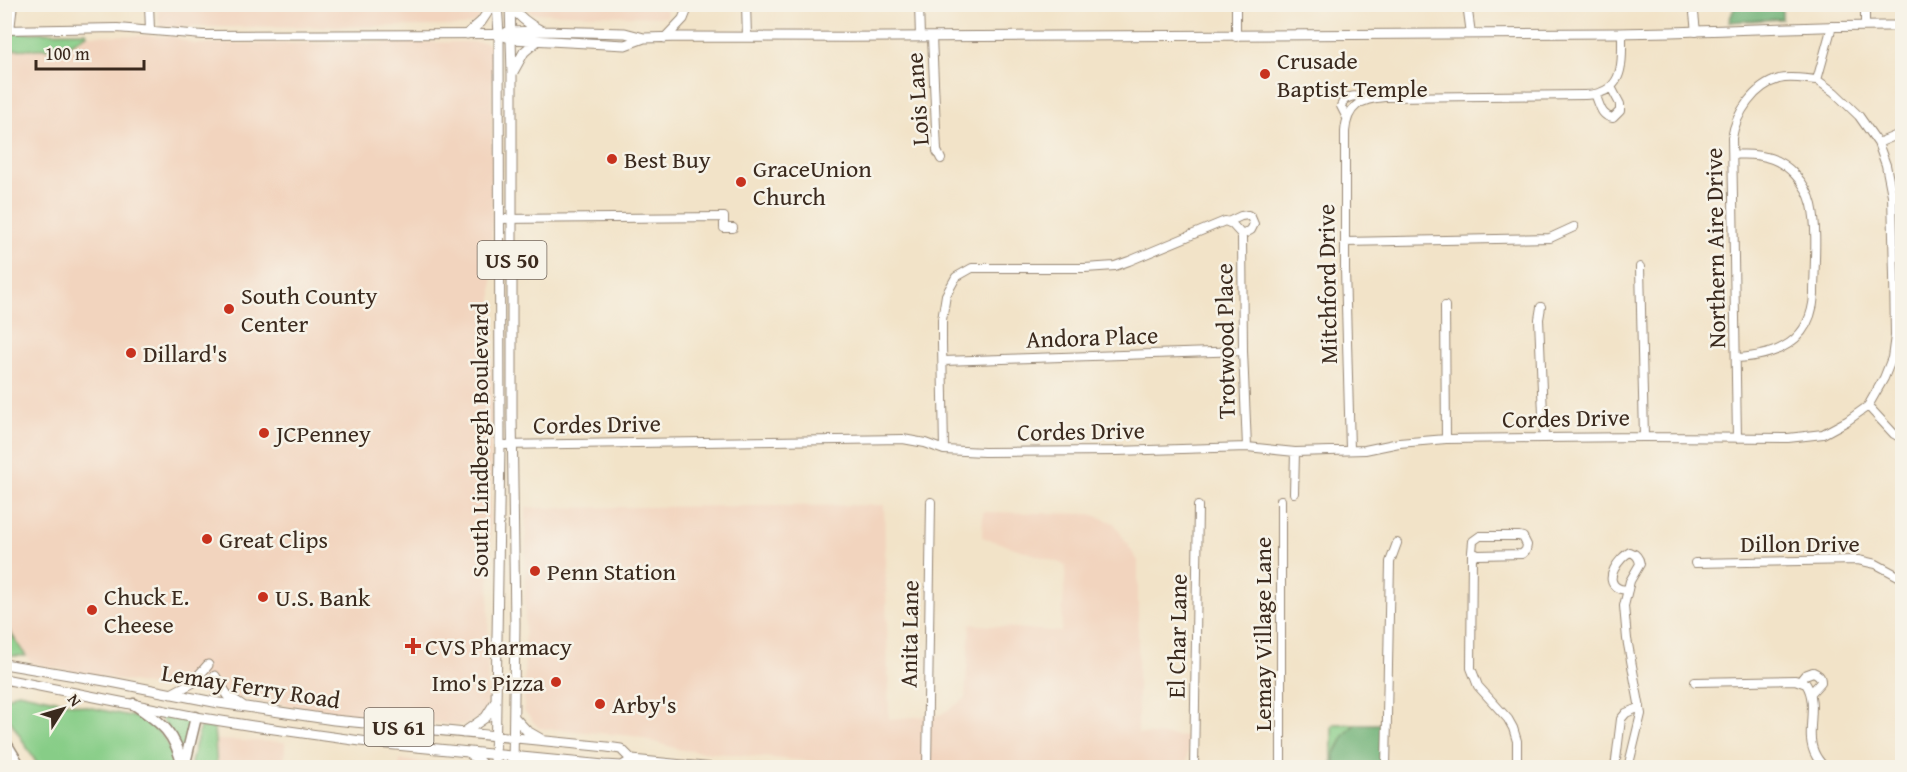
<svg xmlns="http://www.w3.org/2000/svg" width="1907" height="772" viewBox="0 0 1907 772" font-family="'Gentium Book Plus',serif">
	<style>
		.built { fill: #f2d4be }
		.green { fill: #87cd87; stroke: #617c52; stroke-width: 1.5 }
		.forest { fill: #6db074; stroke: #546d49; stroke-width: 1.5 }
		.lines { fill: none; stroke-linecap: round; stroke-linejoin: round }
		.minor-casing { stroke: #968673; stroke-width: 10 }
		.major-casing { stroke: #968673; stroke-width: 11 }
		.highway-casing { stroke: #968673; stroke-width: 13 }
		.minor { stroke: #fff; stroke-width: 8 }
		.major { stroke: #fff; stroke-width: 9 }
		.highway { stroke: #fff; stroke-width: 10 }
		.poi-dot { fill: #c8321e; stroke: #f7f3e8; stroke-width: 2 }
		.labels { text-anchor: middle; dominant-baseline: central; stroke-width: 5; stroke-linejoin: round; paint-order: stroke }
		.shield { fill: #f7f3e8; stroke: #73665b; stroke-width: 1.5 }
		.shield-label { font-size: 22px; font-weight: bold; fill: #3b2a1e }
		.poi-label { font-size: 24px; fill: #3b2a1e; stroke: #f7f3e8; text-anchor: start }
		.street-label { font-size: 24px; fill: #3b2a1e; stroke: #f7f3e8 }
	</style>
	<rect width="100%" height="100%" fill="#f7f3e8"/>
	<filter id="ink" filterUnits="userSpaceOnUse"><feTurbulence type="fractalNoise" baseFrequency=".0167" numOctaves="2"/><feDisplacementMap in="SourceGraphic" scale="12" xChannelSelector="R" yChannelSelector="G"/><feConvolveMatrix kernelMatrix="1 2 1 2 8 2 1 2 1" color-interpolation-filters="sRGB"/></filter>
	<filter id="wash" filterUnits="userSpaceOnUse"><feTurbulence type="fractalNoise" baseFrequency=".008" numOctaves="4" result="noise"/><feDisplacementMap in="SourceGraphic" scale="24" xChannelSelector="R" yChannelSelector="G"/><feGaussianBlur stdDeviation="1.35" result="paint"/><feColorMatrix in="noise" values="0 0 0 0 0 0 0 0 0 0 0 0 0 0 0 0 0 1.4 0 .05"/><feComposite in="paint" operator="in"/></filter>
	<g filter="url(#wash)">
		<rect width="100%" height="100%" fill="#f2e3c8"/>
		<path class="built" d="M488 4 476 22 464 26 160 27 157 5Z
			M526 5H666L667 17 531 13Z
			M87 35 172 36 194 44 484 42 489 45 492 52V420L487 707 483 715 475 720 467 724 458 725 381 718 165 688 32 664 4 623V50L63 48Z
			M884 505 889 719 940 715 965 699 970 624 1061 632 1066 565 982 537 983 512 1091 514 1114 523 1138 561V734L1189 737 1186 767 885 768 682 750 634 736 539 728 524 711 526 508Z
			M216 740 285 742V767H218Z
			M400 760 470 766 472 767H399Z"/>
		<path class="green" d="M86 32 87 35 63 48 5 50 4 33Z
			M4 623 26 656H5Z
			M18 692 139 718C160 729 172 743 174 767H39L5 712V699Z
			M161 716 187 721 188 725 184 754 161 718Z
			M1334 724H1355C1348 729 1335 749 1334 758 1334 761 1335 764 1335 767H1332V726Z
			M200 727 214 728 217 767H190Z"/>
		<path class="forest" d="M1735 5H1782V19L1729 22Z
			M1355 724H1382L1381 767H1335V754L1344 736Z"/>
	</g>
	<g filter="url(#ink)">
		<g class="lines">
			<defs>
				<path id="minor" d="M149 4 150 30
					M746 4 747 37
					M919 4 920 37
					M1467 4 1471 34
					M1693 4 1696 32
					M1865 25V4
					M4 30 117 28 203 35 499 34
					M10 30 13 4
					M932 37 937 151 941 159
					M1236 37V4
					M1595 94C1600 104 1600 116 1613 118L1620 111V104L1611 87
					M1347 118 1341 106 1344 100C1353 95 1356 95 1365 100
					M1878 143 1902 133
					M1733 154C1743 155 1756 154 1766 157 1788 162 1807 184 1812 205 1818 231 1814 268 1814 295 1811 341 1778 356 1736 358
					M499 219 724 217V228H733
					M1228 222 1241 216 1248 215 1251 217 1254 224 1251 230 1242 235
					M1345 242 1550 238 1574 227
					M1640 267 1644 437
					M1445 306 1446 439
					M1541 307 1539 319 1544 438
					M943 361 1243 351
					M1868 406 1894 434 1901 438
					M1737 438 1732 138C1736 113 1754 86 1779 79 1791 76 1804 79 1817 80
					M500 445 903 439 925 443 944 450 984 452 1116 451 1247 447 1295 452 1365 450 1399 443 1446 439 1644 437 1788 438 1823 434 1847 421 1868 406 1884 378 1892 358 1895 336 1894 275 1892 195 1886 165 1878 143 1859 116 1834 92 1817 80 1832 26
					M1350 449 1345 269V132C1347 105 1361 99 1385 97L1585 95C1625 94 1622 64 1622 33
					M944 450 942 344V320L946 295 956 277 972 268H1085L1115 266 1129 261 1225 221 1232 224 1242 235 1243 351 1247 447
					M1294 493 1295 452
					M1281 500V768
					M1472 552 1478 555 1522 554 1526 550 1527 545 1523 537 1519 536H1480L1473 541 1472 552 1471 668 1478 686 1508 719 1513 728 1517 741V768
					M1695 563 1858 560 1876 564 1902 578
					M1628 590C1624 589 1621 590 1618 588 1602 580 1620 557 1630 552 1636 554 1639 557 1640 564L1630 581 1624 606 1627 639 1641 714 1628 768
					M1800 681 1805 675 1813 672C1818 674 1821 676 1821 682L1811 693
					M1695 682 1795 680 1806 684C1820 705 1803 734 1816 756 1818 760 1822 764 1825 768
					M927 768 931 502
					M1194 768 1198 506
					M1386 768 1390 562 1397 543
					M1615 768 1621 719 1626 713 1640 707"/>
				<path id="major" d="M510 4 512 74V415L515 623 513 768
					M512 7C520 18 528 24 540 30
					M507 32 542 31 625 33 644 38
					M467 34 481 22 493 4
					M499 34 512 39 625 45 644 38 681 37C994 38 1307 36 1620 33 1714 32 1808 25 1902 26
					M665 38 683 19 689 4
					M513 72 524 52 537 41
					M4 664 111 682 219 703 334 720 607 747 621 749 632 760
					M215 676 227 695 243 706
					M4 679 196 717 253 726 375 743 604 765 622 766 632 760 714 768
					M171 694 192 683 208 665
					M514 717 527 731 541 739
					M463 733 486 717 496 701
					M469 753 487 768
					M495 768 500 445 499 34 497 4"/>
				<path id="highway" d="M134 704C162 723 176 733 183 768
					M4 740 21 768
					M184 767 196 717"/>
			</defs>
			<use href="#minor" class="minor-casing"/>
			<use href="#major" class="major-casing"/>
			<use href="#highway" class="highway-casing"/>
			<use href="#minor" class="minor"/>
			<use href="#major" class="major"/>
			<use href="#highway" class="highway"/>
		</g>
	</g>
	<g class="poi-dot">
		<circle cx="1265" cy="74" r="6"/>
		<circle cx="612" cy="159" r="6"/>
		<circle cx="741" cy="182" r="6"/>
		<circle cx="229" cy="309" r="6"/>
		<circle cx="131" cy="353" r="6"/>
		<circle cx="264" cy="433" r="6"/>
		<circle cx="207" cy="539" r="6"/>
		<circle cx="535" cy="571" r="6"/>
		<circle cx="263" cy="597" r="6"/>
		<circle cx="92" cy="610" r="6"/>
		<path d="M410 637h6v6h6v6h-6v6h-6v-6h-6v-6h6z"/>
		<circle cx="556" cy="682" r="6"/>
		<circle cx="600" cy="704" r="6"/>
	</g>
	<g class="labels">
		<g class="shield">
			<rect x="477.5" y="241" width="69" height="38" rx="4.5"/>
			<rect x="364.5" y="708" width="69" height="38" rx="4.5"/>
		</g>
		<g class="shield-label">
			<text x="512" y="260">US 50</text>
			<text x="399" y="727">US 61</text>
		</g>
		<g class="poi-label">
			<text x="1277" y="60">Crusade<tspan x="1277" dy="28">Baptist Temple</tspan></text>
			<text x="624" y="159">Best Buy</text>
			<text x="753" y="168">GraceUnion<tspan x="753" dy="28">Church</tspan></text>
			<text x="241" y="295">South County<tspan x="241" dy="28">Center</tspan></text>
			<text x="143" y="353">Dillard's</text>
			<text x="276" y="433">JCPenney</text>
			<text x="219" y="539">Great Clips</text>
			<text x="547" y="571">Penn Station</text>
			<text x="104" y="596">Chuck E.<tspan x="104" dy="28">Cheese</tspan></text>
			<text x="275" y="597">U.S. Bank</text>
			<text x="425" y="646">CVS Pharmacy</text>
			<text x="544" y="682" text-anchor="end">Imo's Pizza</text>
			<text x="612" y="704">Arby's</text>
		</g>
		<g class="street-label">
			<text transform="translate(917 99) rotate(-94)">Lois Lane</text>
			<text transform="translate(1715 248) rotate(-91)">Northern Aire Drive</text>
			<text transform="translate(1327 284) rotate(-91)">Mitchford Drive</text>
			<text transform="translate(1092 337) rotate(-2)">Andora Place</text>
			<text transform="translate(1225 341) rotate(-91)">Trotwood Place</text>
			<text transform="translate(1566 418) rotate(-1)">Cordes Drive</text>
			<text transform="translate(597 424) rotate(-1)">Cordes Drive</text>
			<text transform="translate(1081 431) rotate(-1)">Cordes Drive</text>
			<text transform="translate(479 440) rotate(-90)">South Lindbergh Boulevard</text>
			<text x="1800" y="543">Dillon Drive</text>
			<text transform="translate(909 634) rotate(-89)">Anita Lane</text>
			<text transform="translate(1262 634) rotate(-90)">Lemay Village Lane</text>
			<text transform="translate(1177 636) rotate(-89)">El Char Lane</text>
			<text transform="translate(251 686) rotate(9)">Lemay Ferry Road</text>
		</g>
	</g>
	<rect width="1907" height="772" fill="none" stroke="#f7f3e8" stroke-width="24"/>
	<g transform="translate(63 709) rotate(53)" stroke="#f7f3e8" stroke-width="4.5" paint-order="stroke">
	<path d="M0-4.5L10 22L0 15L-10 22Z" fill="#3b2a1e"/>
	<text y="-9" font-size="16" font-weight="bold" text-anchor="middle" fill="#3b2a1e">N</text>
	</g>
	<path d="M36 60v9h108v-9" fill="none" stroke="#3b2a1e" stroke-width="3"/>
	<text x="45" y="60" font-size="18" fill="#3b2a1e" stroke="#f7f3e8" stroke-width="4.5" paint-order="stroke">100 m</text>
</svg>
